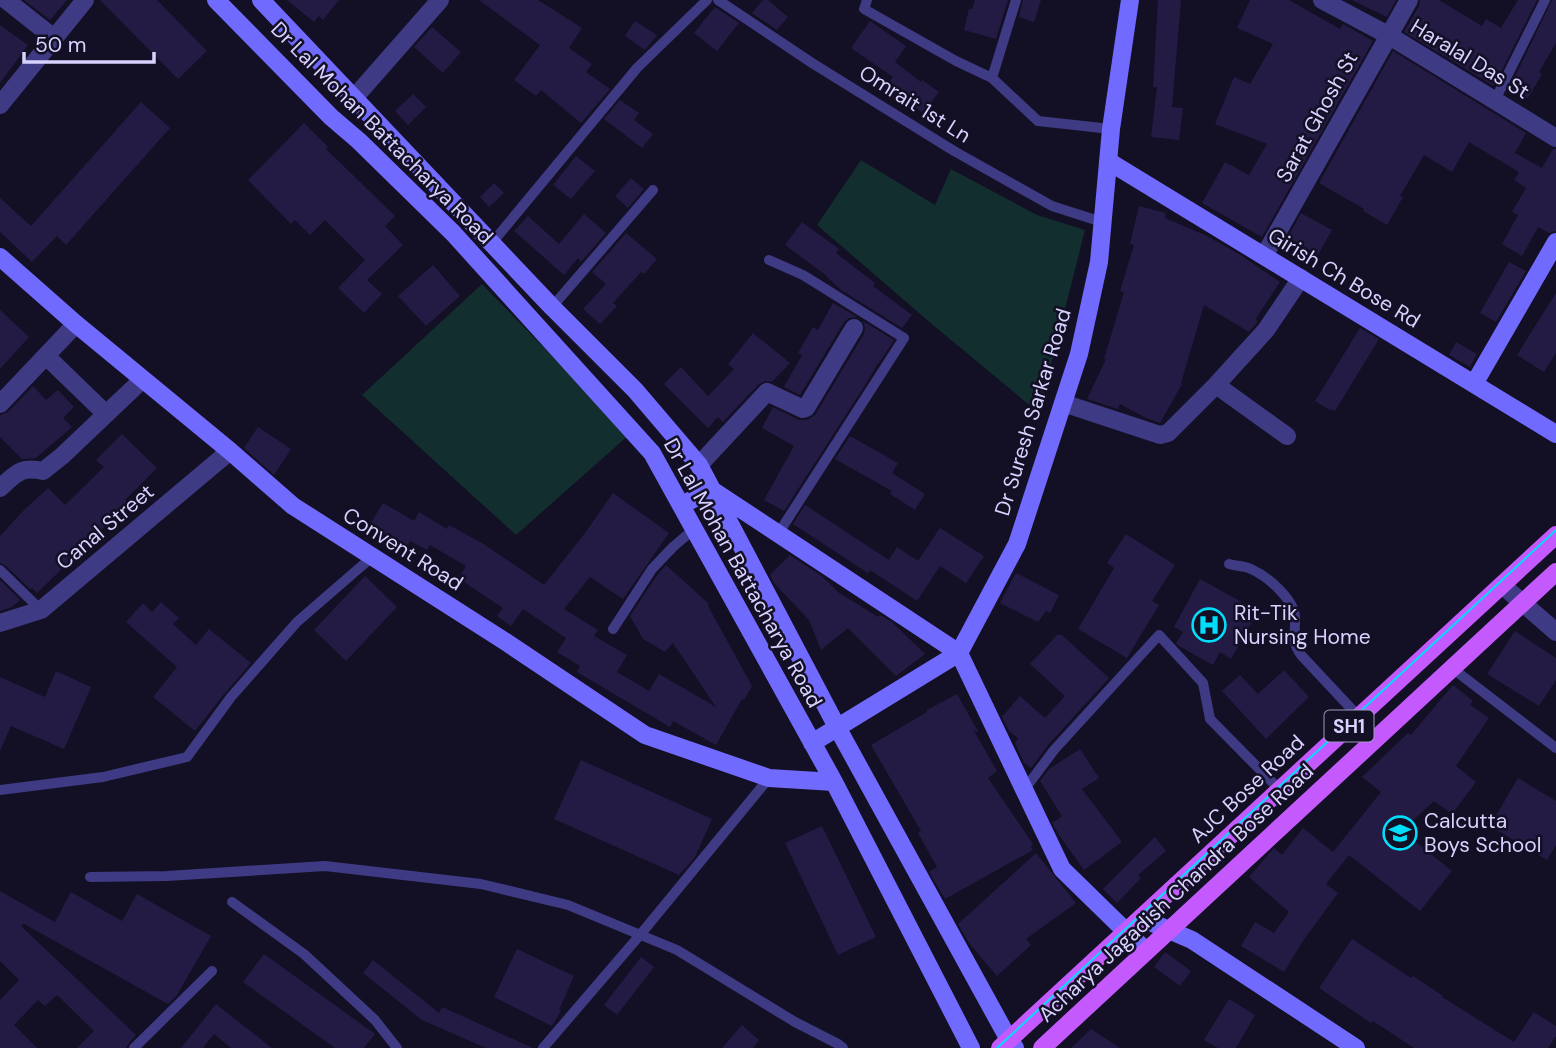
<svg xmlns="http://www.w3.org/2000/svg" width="1556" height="1048" viewBox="0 0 1556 1048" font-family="'DM Sans',sans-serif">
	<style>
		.green { fill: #122e2e }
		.building { fill: #241b45 }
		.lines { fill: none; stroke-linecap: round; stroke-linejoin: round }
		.lane { stroke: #3e3a83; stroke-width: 10 }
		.street { stroke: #3e3a83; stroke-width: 18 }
		.secondary { stroke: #716afe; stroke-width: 18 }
		.primary { stroke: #c45afe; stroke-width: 18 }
		.tram { stroke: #02ddfb; stroke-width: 2 }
		.labels { text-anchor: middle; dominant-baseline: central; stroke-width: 5; stroke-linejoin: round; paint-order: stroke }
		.shield { fill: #130f24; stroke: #9d98bd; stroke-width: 2 }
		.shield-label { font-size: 19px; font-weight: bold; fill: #d8d2ff }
		.street-label { font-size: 21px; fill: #d8d2ff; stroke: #130f24 }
		.poi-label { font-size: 21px; fill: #d8d2ff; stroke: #130f24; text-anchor: start }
	</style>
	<rect width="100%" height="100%" fill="#130f24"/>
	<path class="green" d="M861 160 935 205 951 169 1037 215 1085 230 1039 413 933 325 817 225Z
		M482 284 629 435 516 535 362 395Z"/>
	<path class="building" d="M24 0H67L50 20Z
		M100 0H157L207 51 178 79Z
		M287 0H339L323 20 319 16 314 22Z
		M479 0H538L582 28 569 48 592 64 586 72 610 89 581 123 541 90 536 96 514 80 540 45Z
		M763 0H768L788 17 777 30 752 13Z
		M975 0H1008L996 39 964 30 969 9H972Z
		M1023 0H1041L1034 22 1019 17Z
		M1158 0H1181L1172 107 1183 108 1179 140 1151 137 1157 87H1153Z
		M1250 0H1289L1340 29 1343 24 1373 41 1262 237 1202 203 1225 162 1249 175 1267 144 1215 124 1234 77 1250 84 1273 44 1237 28Z
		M1352 0H1396L1387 17Z
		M1420 0H1439L1482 26 1486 19 1501 28 1518 0H1537L1494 86 1404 32 1419 6Z
		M1552 0H1556V43L1539 72 1542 74 1528 98 1510 87Z
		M715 7 739 23 717 51 694 33Z
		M635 21 657 35 645 50 625 36Z
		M870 21 906 46 895 62 921 82 922 80 939 92 923 113 904 98 900 104 883 90 893 77 851 48Z
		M0 25 28 45 0 83Z
		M432 27 461 52 443 73 414 47Z
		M1393 51 1526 133 1515 153 1542 168 1553 149H1556V231L1549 233 1538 227 1522 256 1502 244 1518 215 1512 212 1526 188 1514 180 1519 172 1469 142 1452 172 1424 155 1400 196 1403 197 1387 225 1363 211 1364 209 1319 183Z
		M413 94 426 107 408 125 395 111Z
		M620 100 639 113 634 120 653 134 642 148 604 119Z
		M141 102 170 128 66 245 57 236 32 262 0 232V198L31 226Z
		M304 123 328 147 326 149 395 216 385 226 403 245 367 280 382 294 364 313 338 288 365 260 325 220 310 235 295 220 291 224 248 180Z
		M576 156 595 171 571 199 553 185Z
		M631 178 644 189 628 208 615 196Z
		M494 183 504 193 489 207 480 197Z
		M1139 206 1166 213 1165 218 1205 235 1239 254 1280 282 1255 320 1258 321 1249 332 1204 305 1181 383 1182 384 1160 423 1146 418 1120 404 1118 409 1087 399 1106 359H1104L1124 292 1120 291 1134 245 1130 244Z
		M1301 213 1332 230 1318 255 1288 237Z
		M584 214 606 233 581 262 578 258 564 275 514 231 528 216 559 244Z
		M802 222 839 249 836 253 875 283 873 286 912 315 902 328 841 290 827 277V276L785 245Z
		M626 233 657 259 644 274 641 272 613 303 617 306 600 324 583 309 606 284 592 272Z
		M1509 262 1526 271 1496 322 1480 313Z
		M433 265 460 296 426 326 398 296Z
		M1556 293V353L1544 372 1517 355Z
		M833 303 857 317 849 318 844 322 800 395 784 387 802 355 798 353 813 327 818 330Z
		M0 310 29 337 0 369Z
		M863 321 894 340 879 363H878L867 382 784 511 764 500 794 446 762 428 773 407 799 420H807L815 415 864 334 865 328Z
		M1360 328 1379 339 1335 411 1331 409 1330 410 1315 401Z
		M753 333 790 363 772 382 766 381 759 384 723 422 718 417 708 428 664 384 681 367 708 396 734 369 728 364Z
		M1456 342 1477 354 1470 367 1449 355Z
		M33 386 46 400 58 390 74 407 63 418 72 427 36 458 22 459 0 437V415L8 412Z
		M258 427 291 449 274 475 244 448Z
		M122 434 157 468 125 500 128 503 94 537 95 539 71 560 37 593 32 588 30 589 5 565 0 563V536L24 510 48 488 65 505 104 467 96 460Z
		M850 436 898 463 892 473 925 494 915 510 890 494 892 491 835 459Z
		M613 493 669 533 623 599 590 577 564 609 598 630 594 636 627 655 617 672 649 691 659 674 716 707 673 643 665 652 643 639 630 616 658 574 666 565 709 604 708 606 752 686 744 700 742 699 716 745 673 721 670 727 577 672 580 666 557 652 566 638 523 609 511 626 497 616 503 608 458 578 466 566 430 545 427 550 410 541 406 548 369 526 383 503 414 521 419 512 447 529 449 525 482 543 544 585 585 533Z
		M805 505 889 560 897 547 918 561 940 528 984 556 966 583 940 566 917 601 870 570 868 573 793 524Z
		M1126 534 1175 565 1152 601 1159 605 1127 658 1078 629 1114 568 1107 563Z
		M790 555 823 577 838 592 878 617 880 615 892 622 925 654 896 676 848 628 821 650 809 620 774 583 770 575Z
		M1016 573 1059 595 1050 613 1046 611 1038 622 1000 603Z
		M365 576 397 607 346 661 314 630Z
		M1200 579 1258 611 1231 659 1220 652 1213 665 1179 646 1176 643 1183 632 1174 627Z
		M0 580 20 600 12 607 0 611Z
		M161 602 179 618 173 624 196 645 209 629 251 663 225 693 195 731 153 697 177 667 126 622 143 603 152 612Z
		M1515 631 1556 658V680L1539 706 1487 674Z
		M1057 635H1062L1109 678 1048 745 1031 768 1024 763 1015 743 1018 738 1009 731 1002 717 1020 696 1045 718 1065 696 1030 664Z
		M1284 670 1309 697 1266 739 1222 691 1240 675 1258 694Z
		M56 671 91 687 64 749 11 726 0 751V677L45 697Z
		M1453 685 1473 701 1470 705 1489 718 1456 766 1476 782 1452 814 1434 801 1402 831 1452 871 1420 911 1349 855 1326 884 1338 893 1303 941 1284 972 1241 946 1255 922 1274 933 1289 912 1249 877 1274 848 1282 855 1303 828 1333 852 1381 792 1362 777 1408 733 1411 735Z
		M957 694 979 733 973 729 997 771 988 778 1033 844 1031 846 1033 850 945 899 929 872 937 867 918 833 921 831 871 745 927 712V710Z
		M1080 749 1099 778 1082 789 1122 842 1084 870 1059 835 1052 823 1062 816 1040 781 1049 769Z
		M581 760 712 819 695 857 679 875 554 819Z
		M1518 778 1556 801V845L1547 860 1490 826Z
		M822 826 876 937 838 955 785 843Z
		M1155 837 1166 851 1138 875 1141 878 1117 903 1103 889Z
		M1036 853 1076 903 1026 939 1031 945 997 976 969 943 958 924Z
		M0 891 55 922 71 892 122 921 137 894 211 936 177 995 168 1004 24 924 21 926 136 1035 129 1043 126 1048H77L94 1031 57 995 45 1006 38 1000 14 1025 37 1048H0V1000L19 980 0 961Z
		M1352 939 1411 978 1413 976 1443 996 1442 997 1514 1042 1534 1012 1556 1026V1036L1548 1048H1414L1373 1021 1371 1023 1319 988Z
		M517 949 574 976 559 1010 561 1011 552 1026 494 997Z
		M1165 952 1191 971 1180 986 1154 967Z
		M264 954 375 1034 364 1048H335L243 982Z
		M641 957 654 967 617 1015 604 1005Z
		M373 960 439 1013 442 1007 533 1048H486L422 1020 363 973Z
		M1229 999 1255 1015 1236 1048H1218L1204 1040Z
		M216 1004 272 1048H231L214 1034 203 1048H181Z
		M742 1025 759 1040 753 1048H722Z
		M1091 1029 1120 1048H1071Z"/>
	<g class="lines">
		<path class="lane" d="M718 0 812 63 954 151 1052 206 1102 222
			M867 0 864 9 956 61 992 78 1038 121 1111 129
			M992 78 1016 0
			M1495 100 1545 0
			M492 243 637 68 707 0
			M769 260 803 275 904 338 778 534
			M552 307 653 190
			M1229 564C1236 566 1245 566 1251 569 1267 576 1294 599 1295 617 1296 635 1290 639 1301 655L1359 717
			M0 570 41 610
			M613 629 652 569 673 547 694 529
			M1452 668 1556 748
			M0 790 103 777 187 757 231 697 297 622 372 557
			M1024 790 1054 750 1159 635 1203 683 1210 719 1280 790
			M90 877 167 876 325 866 481 884 568 905 677 950 795 1022 838 1044 843 1048
			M232 902 304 954 375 1020 397 1048
			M134 1048 212 971
			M543 1048 640 935 769 778"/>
		<path class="street" d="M6 0 54 38
			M1322 0 1388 35 1556 138
			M354 98 440 0
			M0 105 85 0
			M1264 256 1409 0
			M46 356 106 414
			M1216 385 1287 436
			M1063 403 1160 435 1168 433 1216 385 1266 330 1301 278
			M0 404 76 324
			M699 465 767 392 803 409 806 408 854 328
			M0 488C16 474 20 466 43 471L62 456 142 380
			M1502 585 1556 632
			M0 623 41 610 230 451"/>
		<path class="secondary" d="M216 0 331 117 359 141 453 233 652 453 834 782 971 1048
			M261 0 552 307 635 390 699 465 837 727 1008 1038 1015 1048
			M1108 161 1556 434
			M0 257 76 324 230 451 293 506 506 642 645 735 769 778 834 782
			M1474 384 1556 242
			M681 505 712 490 959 653 1062 869 1146 951
			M812 743 959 653 1017 544 1079 354 1099 262 1111 129 1130 0
			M1141 918 1192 940 1356 1048"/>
		<path class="primary" d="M1000 1048 1556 535
			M1042 1048 1556 572"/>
		<path class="tram" d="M997 1048 1556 530"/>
	</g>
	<defs>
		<symbol id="hospital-ring" viewBox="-11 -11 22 22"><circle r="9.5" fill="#130f24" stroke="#02ddfb" stroke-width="1.5"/><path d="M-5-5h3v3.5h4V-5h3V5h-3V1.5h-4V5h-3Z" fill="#02ddfb"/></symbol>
		<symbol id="school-ring" viewBox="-11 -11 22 22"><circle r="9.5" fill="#130f24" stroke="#02ddfb" stroke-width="1.5"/><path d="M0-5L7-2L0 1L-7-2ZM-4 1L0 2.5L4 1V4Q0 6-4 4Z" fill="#02ddfb"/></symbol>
	</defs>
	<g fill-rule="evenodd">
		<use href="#hospital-ring" x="1190" y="606" width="38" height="38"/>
		<use href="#school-ring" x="1381" y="814" width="38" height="38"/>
	</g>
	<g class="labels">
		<rect class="shield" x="1324.5" y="710.5" width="49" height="31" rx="5"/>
		<g class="shield-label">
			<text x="1349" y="726">SH1</text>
		</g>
		<g class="street-label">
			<text transform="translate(1470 59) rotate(31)">Haralal Das St</text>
			<text transform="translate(915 104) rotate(32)">Omrait 1st Ln</text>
			<text transform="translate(1317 117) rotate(-61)">Sarat Ghosh St</text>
			<text transform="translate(382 133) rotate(45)">Dr Lal Mohan Battacharya Road</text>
			<text transform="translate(1344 278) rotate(31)">Girish Ch Bose Rd</text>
			<text transform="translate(1033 412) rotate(-73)">Dr Suresh Sarkar Road</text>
			<text transform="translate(105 527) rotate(-40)">Canal Street</text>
			<text transform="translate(403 549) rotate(32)">Convent Road</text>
			<text transform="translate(743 573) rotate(61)">Dr Lal Mohan Battacharya Road</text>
			<text transform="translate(1247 789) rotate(-43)">AJC Bose Road</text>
			<text transform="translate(1176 893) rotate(-43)">Acharya Jagadish Chandra Bose Road</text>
		</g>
		<g class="poi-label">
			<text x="1234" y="613">Rit-Tik<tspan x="1234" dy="24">Nursing Home</tspan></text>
			<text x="1424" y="821">Calcutta<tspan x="1424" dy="24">Boys School</tspan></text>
		</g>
	</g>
	<path d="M24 52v10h130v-10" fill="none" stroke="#d8d2ff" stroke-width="3.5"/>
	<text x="35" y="52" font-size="21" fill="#d8d2ff" stroke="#130f24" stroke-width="5" paint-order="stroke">50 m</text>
</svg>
